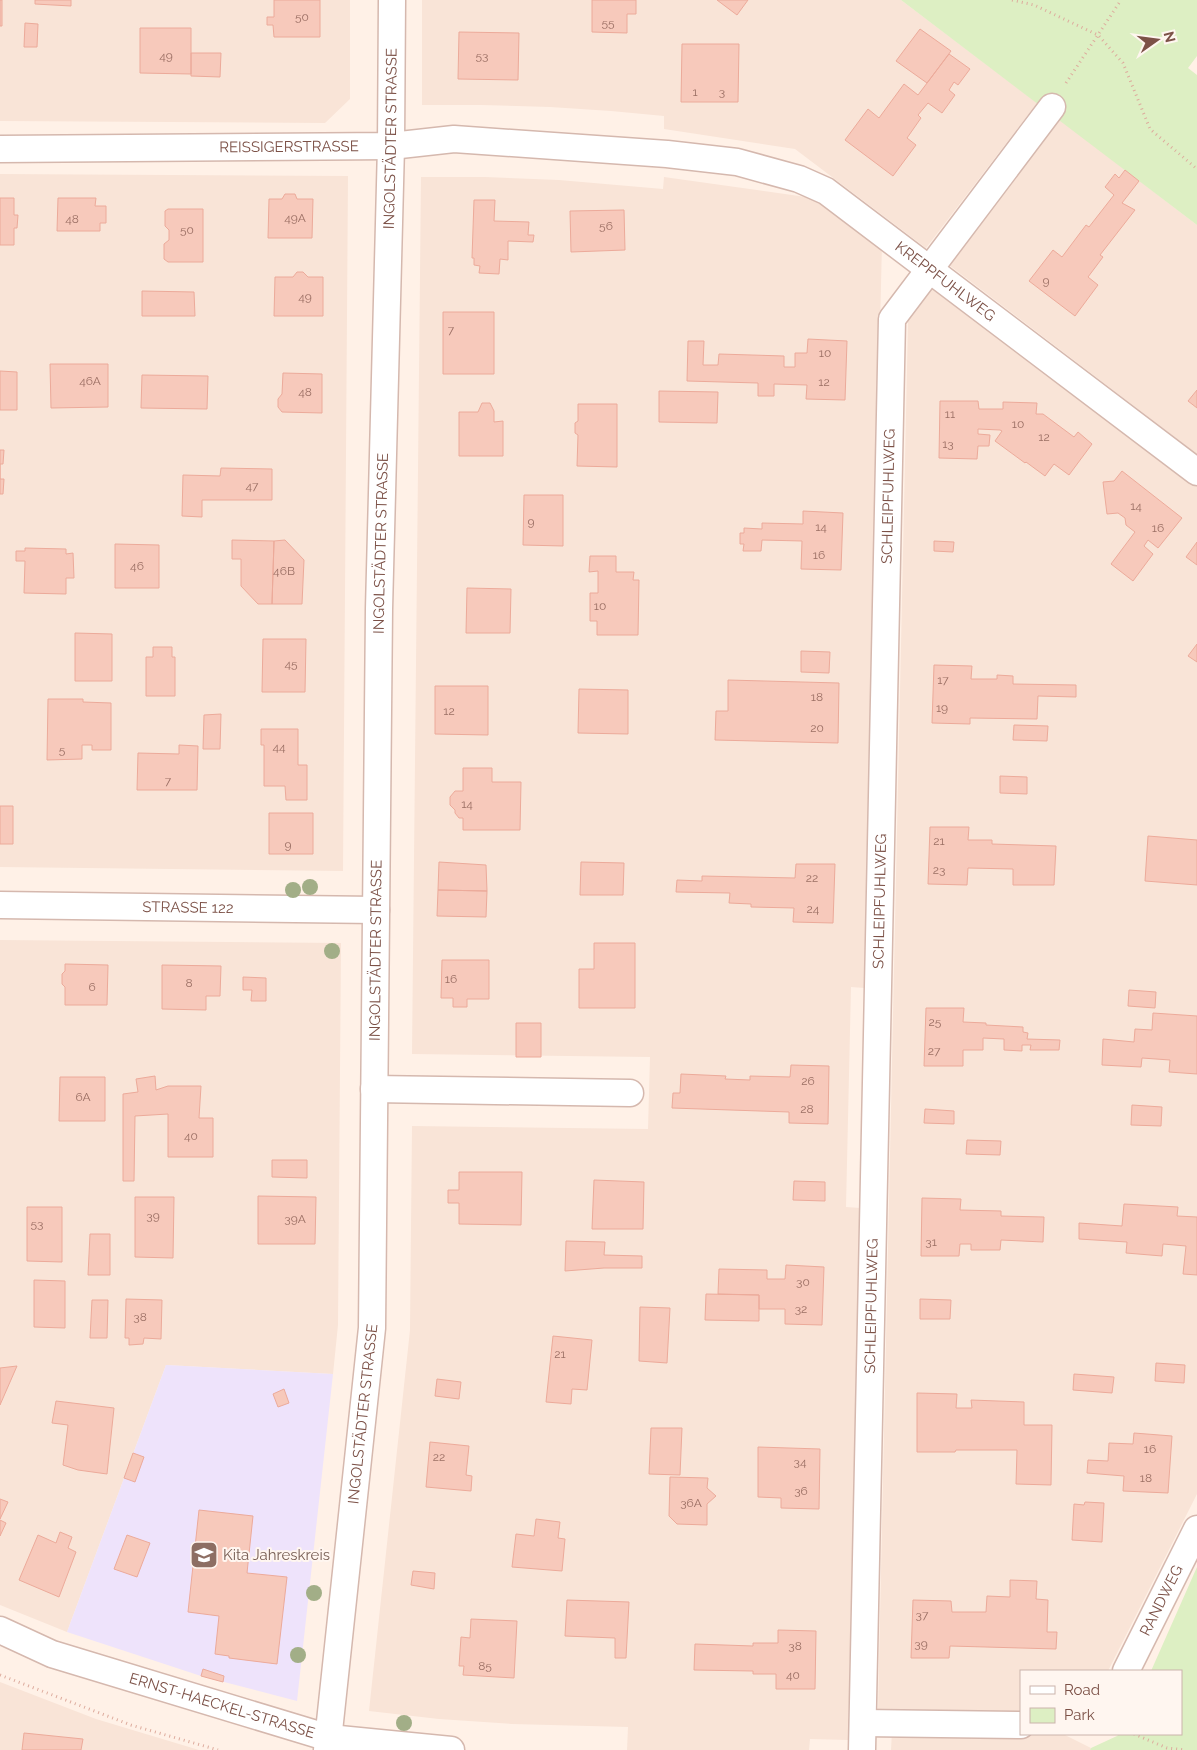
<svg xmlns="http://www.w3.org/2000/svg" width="1197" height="1750" viewBox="0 0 1197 1750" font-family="Raleway,sans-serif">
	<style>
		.residential { fill: #f9e4d7 }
		.education { fill: #eee3fb }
		.green { fill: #ddefc3 }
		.building { fill: #f7c9bb; stroke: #ecaa9a }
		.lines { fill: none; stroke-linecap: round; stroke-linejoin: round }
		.minor-casing { stroke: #d5b8ae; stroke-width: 29 }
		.path { stroke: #ddab9d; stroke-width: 3; stroke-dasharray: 1 4; stroke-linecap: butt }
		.minor { stroke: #fff; stroke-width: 26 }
		.tree { fill: #a2ae87 }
		.labels { text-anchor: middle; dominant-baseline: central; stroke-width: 4; stroke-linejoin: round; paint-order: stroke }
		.number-label { font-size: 12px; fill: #9b6f64 }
		.street-label { font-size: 15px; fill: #7c5147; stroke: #fff6f0 }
		.education-label { font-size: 15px; fill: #785e54; stroke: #fff6f0; text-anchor: start }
	</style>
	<rect width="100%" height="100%" fill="#fff1e7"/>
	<path class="residential" d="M0 0H350V99L325 123 0 121Z
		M422 0H901L1037 103 926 248 795 149 664 129V116L611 111 550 107 481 105H422Z
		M1060 120 1197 225V454L949 265Z
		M0 174 348 176 343 871 0 867Z
		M421 177H485L559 180 663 189 664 177 827 200 882 242 865 988 851 987 846 1207 860 1208 848 1740 810 1739 809 1750H627L628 1727 512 1724 439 1719 369 1711 410 1330 412 1126 648 1129 650 1057 412 1054Z
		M936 284 1197 483V1494L1108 1671H1021V1714L878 1711 908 321Z
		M0 940 341 943 338 1325 333 1374 166 1365 67 1632 0 1605Z
		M0 1682 96 1719 199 1750H0Z
		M892 1731 1065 1735 1091 1748 1090 1750H891Z"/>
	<path class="education" d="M166 1365 333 1374 297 1701 201 1676 67 1632Z"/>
	<path class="green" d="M901 0H1197V56L1188 68 1197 75V225Z
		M1197 1567V1750H1090L1091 1748 1117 1736 1119 1734H1181V1671H1151Z"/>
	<path class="building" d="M0 0H2V26H0Z
		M35 0H71V6L35 4Z
		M274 0H320V37H274L273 25H267V17H274Z
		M592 0H636V14H627V33L592 32Z
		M717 0H748L737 15Z
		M25 23 38 24 37 47H24Z
		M140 28H191V74L140 73Z
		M920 29 951 51 927 83 896 61Z
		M459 32 519 33 518 80 458 79Z
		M682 44H739L738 102H681Z
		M191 53H221L220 77 191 76Z
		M949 54 970 69 958 85 954 82 949 90 955 95 942 113 928 103 918 115 921 118 907 138 916 145 893 176 845 140 868 109 879 118 904 84 918 95Z
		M1125 170 1139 181 1122 203 1135 210 1100 255 1103 257 1088 277 1098 285 1075 316 1029 281 1053 250 1062 257 1086 225 1089 227 1114 195 1105 187 1115 174 1119 178Z
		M285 194H295L297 199H313L312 238H268L269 199H282Z
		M0 198H14V215H18L17 228H14V245H0Z
		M58 198H96L95 206H106V223H100V231H57Z
		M474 200H495L494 221 529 222 528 235H534L533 242 508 241V260L500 259 499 274 479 273 480 266 474 265V258H472Z
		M168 209H203V262H168L164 259V244L169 240V230L165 226V211Z
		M624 210 625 250 571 252 570 211Z
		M297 272H303L308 277H323V316H274L275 277H293Z
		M142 291 194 292 195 316H142Z
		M443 312H494V374H443Z
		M808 339 847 341 845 400 806 399 807 385 774 384V396H758V383L687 381 688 341H704L703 365H718L719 354 784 356V367H795V353H807Z
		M50 364H108V407L51 408Z
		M0 371 17 372V410H0Z
		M283 373 322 374V413L282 412 278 407V399L282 394Z
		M142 375 208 376 207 409 141 408Z
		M1197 390V408L1188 401Z
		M659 391 718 392 717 423 659 422Z
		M940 401H978L979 409H1003V402L1037 403 1036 414H1043L1074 437 1078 432 1092 444 1069 475 1054 464 1045 476 1026 462 1025 463 995 441 1002 431 1000 430 978 429V434L990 435 989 446H978L977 459 939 458Z
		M482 403H490L494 411V422L503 421V456H459V412H478Z
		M578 404H617V467L577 466 578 435 575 433V423L578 421Z
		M0 450H4L3 464H0V479H4L3 494H0Z
		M221 468 272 469V500H202V517L182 516 183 475 220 476Z
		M1122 471 1182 518 1158 548 1148 540 1144 546 1153 554 1133 581 1111 564 1135 532 1126 525 1125 518 1118 513 1107 514 1103 482 1114 481Z
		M524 495H563V546L523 545Z
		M803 511 843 513 841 570 801 569 802 541 762 540 761 551H743L744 544H740V533H744V528L762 529V523L803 524Z
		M232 540 274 541 272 604H258L241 586V559H232Z
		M285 540 304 560 302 604H272L274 541Z
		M934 541 954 542 953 552 934 551Z
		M1197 542V565L1186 557Z
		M115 544 159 545V588H115Z
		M25 548 66 549V554L73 553 74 578H66V594L24 593 25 561H16V551H25Z
		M590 556H616V572H634L633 580H639L638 635H597V621H590V593H598V571L589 572Z
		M467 588 511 589 510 633H466Z
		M75 633 112 634V681H75Z
		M263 639H306L305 692H262Z
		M1197 644V662L1188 656Z
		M153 647H172V657H175V696H146V657H153Z
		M801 651 830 652 829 673 801 672Z
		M934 665 972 666 971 679H997V675L1013 676V684L1076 685V697L1038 696 1037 719 970 718V724L932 723Z
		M728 680 839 683 838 743 715 740 716 711H728Z
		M435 686H488V735L435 734Z
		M579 689 628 690V734L578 733Z
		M48 699H83V702L111 703V750H92V745H82V759L47 760Z
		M221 714 220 749H203L204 715Z
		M1014 725 1048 726 1047 741 1013 740Z
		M261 729H298V765H307V800H286L285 786H264V745H261Z
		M179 745 198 746 197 790H137L138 753 179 754Z
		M463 768H492V782H521L520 830H463V818H459L455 813V810L450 805V797L455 791H463Z
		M1000 776 1027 777V794L1000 793Z
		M0 806H13V844H0Z
		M269 813H313V854H269Z
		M930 827H969L968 840H992V844L1056 846 1054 885H1013V869L968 868 967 885 928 884Z
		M1148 836 1197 840V885L1145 881Z
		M439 862 486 865 487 891 438 890Z
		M581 862 624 863 623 895H580Z
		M796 864H835L833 923 793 922 794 908 751 907V904L729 903 730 893 676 892 677 880 702 881V876L795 878Z
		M438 890 487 891 486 917 437 916Z
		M594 943H635V1008H579V969H594Z
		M442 960H489V999H467V1007H453V998H441Z
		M65 964 108 965 107 1005H65V987L62 984V974L65 971Z
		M162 965 221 966 220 996H206V1010L162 1009Z
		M243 977 266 978V1001H251L252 990H243Z
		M1129 990 1156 992 1155 1008 1128 1006Z
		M926 1008H964L963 1022 986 1023V1025L1023 1027V1032L1028 1033 1027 1039 1060 1040 1059 1050H1030L1031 1045H1022V1051L1004 1050V1039L983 1038V1050H963V1066H924Z
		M1153 1013 1197 1016V1074L1169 1072 1170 1060 1142 1058 1141 1067 1102 1065 1103 1039 1134 1042 1135 1029 1152 1030Z
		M516 1023H541V1057H516Z
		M791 1065 829 1066 828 1124 789 1123V1112L672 1108 673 1093H680L681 1074 726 1076 725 1079 750 1080V1076L790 1077Z
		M155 1076 156 1090 168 1086H201L199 1118H213V1157H168V1114L135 1116 134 1181H123V1094L138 1092 136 1079Z
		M60 1077H105V1121H59Z
		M1132 1105 1162 1107 1161 1126 1131 1125Z
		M925 1109 954 1111V1124L924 1123Z
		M967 1140 1001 1141 1000 1155 966 1154Z
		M272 1160H307V1178L272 1177Z
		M459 1172H522L521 1225 459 1224V1203H448V1190H459Z
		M594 1180 644 1182 643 1229H592Z
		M794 1181 825 1182V1201L793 1200Z
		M258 1196 316 1197 315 1244H258Z
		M135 1197H174L173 1258 135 1257Z
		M922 1198 961 1199 960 1210 1001 1211V1216L1044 1217 1043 1242 1001 1240 1000 1250H971V1244H960L959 1256H921Z
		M1124 1204 1178 1207 1177 1216 1197 1217V1275L1183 1274 1186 1246 1163 1244 1162 1256 1126 1253 1127 1242 1079 1239V1223L1122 1226Z
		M27 1207H62V1262L27 1261Z
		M90 1234H110V1275H88Z
		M566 1241 605 1242 604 1255 642 1256V1268H604L565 1271Z
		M786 1265 824 1267 822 1325 785 1324V1309H759V1295L718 1294 719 1269 767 1270V1279H785Z
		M34 1280 65 1281V1328L34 1327Z
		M706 1294 759 1295V1321L705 1320Z
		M126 1299 162 1300 161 1339 144 1338 143 1344 129 1345V1338H125Z
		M920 1299 951 1300 950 1319H920Z
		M92 1300H108L107 1338H90Z
		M640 1307 670 1308 667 1363 639 1361Z
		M553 1336 592 1340 587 1390 572 1389 571 1404 546 1402Z
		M1156 1363 1185 1365 1184 1383 1155 1381Z
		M17 1366 0 1405V1368Z
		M1074 1374 1114 1377 1112 1393 1073 1390Z
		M437 1379 461 1382 459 1399 435 1396Z
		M284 1389 289 1403 278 1407 273 1394Z
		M917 1393 957 1394 956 1408H972L971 1400 1024 1402V1425H1052L1051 1485 1016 1484 1017 1450H956L955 1452H917Z
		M56 1401 114 1408 107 1474 78 1470 63 1465 68 1425 52 1423Z
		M651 1428H682L680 1475 649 1474Z
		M1134 1433 1172 1436 1168 1493 1123 1491 1124 1476 1087 1473 1088 1460 1108 1461 1109 1443 1133 1444Z
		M430 1442 469 1446 466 1475 472 1476 471 1491 426 1487Z
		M758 1447 820 1449 819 1509 781 1508V1498L758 1497Z
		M133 1453 144 1457 135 1482 124 1478Z
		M670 1477 708 1478 707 1488 716 1496 707 1504V1525L677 1524 669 1516Z
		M0 1499 8 1502 0 1519Z
		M1085 1502 1104 1503 1102 1542 1072 1540 1074 1504 1084 1505Z
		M199 1510 253 1516 247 1573 287 1577 277 1664 229 1658V1656L215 1654 219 1616 188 1612Z
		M536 1519 560 1522 558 1538 565 1539 562 1571 512 1567 516 1534 534 1536Z
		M0 1520 6 1523 0 1536Z
		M60 1532 72 1537 68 1548 76 1552 59 1597 19 1580 38 1535 56 1543Z
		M127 1535 150 1543 137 1577 114 1569Z
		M413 1571 435 1573 434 1589 411 1585Z
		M1010 1580 1037 1581 1036 1599 1048 1600 1047 1632H1057L1056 1649 950 1646 949 1658H911L913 1600 951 1601 952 1612H986L987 1596 1010 1597Z
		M567 1600 629 1602 626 1658H615V1638L565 1636Z
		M471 1619 517 1621 514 1678 463 1675 464 1666H459L461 1637 470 1638Z
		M778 1630 816 1631 815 1689H776V1674H753V1671L694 1670 695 1644 753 1646V1643H778Z
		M203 1669 224 1676 223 1682 201 1676Z
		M24 1733 83 1739 81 1750H22Z"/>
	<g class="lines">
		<defs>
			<g id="minor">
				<path id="s1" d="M0 149 391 146 454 139 667 154 737 162 799 179 826 191 1197 472"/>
				<path id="s2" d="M0 905 376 910"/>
				<path d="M374 1089 630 1093"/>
				<path id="s3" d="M0 1630 52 1654 329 1738 451 1750"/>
				<path id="s4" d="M1126 1671 1197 1529"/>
				<path d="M863 1723 1021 1725"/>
				<path id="s5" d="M327 1750 372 1328 379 609 391 146 392 0"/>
				<path id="s6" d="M862 1750 892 319 1052 107"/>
			</g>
		</defs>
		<use href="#minor" class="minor-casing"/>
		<path class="path" d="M1012 0 1034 5 1098 35 1123 63 1150 129 1197 169
			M1066 83 1121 0
			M0 1675 131 1725 218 1750
			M1134 1734 1167 1748 1186 1750"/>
		<use href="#minor" class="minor"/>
	</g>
	<g class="tree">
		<circle cx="310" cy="887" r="8"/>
		<circle cx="293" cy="890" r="8"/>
		<circle cx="332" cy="951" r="8"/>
		<circle cx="314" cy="1593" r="8"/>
		<circle cx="298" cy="1655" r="8"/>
		<circle cx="404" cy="1723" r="8"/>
	</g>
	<defs>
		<symbol id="school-square" viewBox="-11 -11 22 22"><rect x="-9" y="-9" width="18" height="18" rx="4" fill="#8d6e63" stroke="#fff6f0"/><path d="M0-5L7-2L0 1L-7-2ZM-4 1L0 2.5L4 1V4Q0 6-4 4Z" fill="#fff"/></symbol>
	</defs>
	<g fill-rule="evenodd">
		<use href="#school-square" x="188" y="1539" width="32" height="32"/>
	</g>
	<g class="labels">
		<g class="number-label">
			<text x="302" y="17">50</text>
			<text x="608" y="23">55</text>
			<text x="166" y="56">49</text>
			<text x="482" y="56">53</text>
			<text x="695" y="92">1</text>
			<text x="722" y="92">3</text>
			<text x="295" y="218">49A</text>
			<text x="72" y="219">48</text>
			<text x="606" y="226">56</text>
			<text x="187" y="230">50</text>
			<text x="1046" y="281">9</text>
			<text x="305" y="297">49</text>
			<text x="451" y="330">7</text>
			<text x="825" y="353">10</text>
			<text x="90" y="381">46A</text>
			<text x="824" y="382">12</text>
			<text x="305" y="392">48</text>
			<text x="950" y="414">11</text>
			<text x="1018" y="424">10</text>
			<text x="1044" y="437">12</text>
			<text x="948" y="444">13</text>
			<text x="252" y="486">47</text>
			<text x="1136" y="506">14</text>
			<text x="531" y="522">9</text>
			<text x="821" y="527">14</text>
			<text x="1158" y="528">16</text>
			<text x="819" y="555">16</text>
			<text x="137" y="566">46</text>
			<text x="284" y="571">46B</text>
			<text x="600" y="606">10</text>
			<text x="291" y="664">45</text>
			<text x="943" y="680">17</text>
			<text x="817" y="697">18</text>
			<text x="942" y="708">19</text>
			<text x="449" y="711">12</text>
			<text x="817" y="728">20</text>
			<text x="279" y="747">44</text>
			<text x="62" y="750">5</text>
			<text x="168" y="781">7</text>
			<text x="467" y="804">14</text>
			<text x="939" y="841">21</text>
			<text x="288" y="845">9</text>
			<text x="939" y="870">23</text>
			<text x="812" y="878">22</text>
			<text x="813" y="909">24</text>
			<text x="451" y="979">16</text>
			<text x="189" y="983">8</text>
			<text x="92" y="987">6</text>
			<text x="935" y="1022">25</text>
			<text x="934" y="1051">27</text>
			<text x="808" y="1081">26</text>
			<text x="83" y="1097">6A</text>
			<text x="807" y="1109">28</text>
			<text x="191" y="1136">40</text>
			<text x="153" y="1216">39</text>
			<text x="295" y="1219">39A</text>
			<text x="37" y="1224">53</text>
			<text x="931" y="1242">31</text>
			<text x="803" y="1282">30</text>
			<text x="801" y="1309">32</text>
			<text x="140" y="1317">38</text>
			<text x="560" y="1354">21</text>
			<text x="1150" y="1449">16</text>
			<text x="439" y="1457">22</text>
			<text x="800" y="1462">34</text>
			<text x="1146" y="1478">18</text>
			<text x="801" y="1491">36</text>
			<text x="691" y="1503">36A</text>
			<text x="922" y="1615">37</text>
			<text x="921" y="1644">39</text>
			<text x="795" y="1646">38</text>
			<text x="485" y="1666">85</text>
			<text x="793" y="1675">40</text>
		</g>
		<g class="street-label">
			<text stroke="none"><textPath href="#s5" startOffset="1614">INGOLSTÄDTER STRASSE</textPath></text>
			<text stroke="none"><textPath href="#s1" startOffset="289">REISSIGERSTRASSE</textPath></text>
			<text stroke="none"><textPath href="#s1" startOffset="982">KREPPFUHLWEG</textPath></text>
			<text stroke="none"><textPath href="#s6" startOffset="1254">SCHLEIPFUHLWEG</textPath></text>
			<text stroke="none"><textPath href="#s5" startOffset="1209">INGOLSTÄDTER STRASSE</textPath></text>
			<text stroke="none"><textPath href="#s6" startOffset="849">SCHLEIPFUHLWEG</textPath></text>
			<text stroke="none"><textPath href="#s2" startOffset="188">STRASSE 122</textPath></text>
			<text stroke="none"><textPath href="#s5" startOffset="802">INGOLSTÄDTER STRASSE</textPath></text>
			<text stroke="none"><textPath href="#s6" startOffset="444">SCHLEIPFUHLWEG</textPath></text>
			<text stroke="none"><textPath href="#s5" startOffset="338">INGOLSTÄDTER STRASSE</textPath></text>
			<text stroke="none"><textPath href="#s4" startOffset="79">RANDWEG</textPath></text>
			<text stroke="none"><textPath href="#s3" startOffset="235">ERNST-HAECKEL-STRASSE</textPath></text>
		</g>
		<g class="education-label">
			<text x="223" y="1555">Kita Jahreskreis</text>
		</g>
	</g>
	<rect x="1020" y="1670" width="162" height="65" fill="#fff6f0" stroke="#cbb4ac"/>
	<rect x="1030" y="1686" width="25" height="8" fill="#ffffff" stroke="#cbb4ac"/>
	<text x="1064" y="1695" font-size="15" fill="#7c5147">Road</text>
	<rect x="1030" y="1708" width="25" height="15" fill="#ddefc3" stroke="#cbb4ac"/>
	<text x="1064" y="1720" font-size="15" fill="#7c5147">Park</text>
	<g transform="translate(1157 40) rotate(76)" stroke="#fff6f0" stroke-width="4" paint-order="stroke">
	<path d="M0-4L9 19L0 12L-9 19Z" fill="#7c5147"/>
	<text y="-8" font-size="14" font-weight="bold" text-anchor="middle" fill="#7c5147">N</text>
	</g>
</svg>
